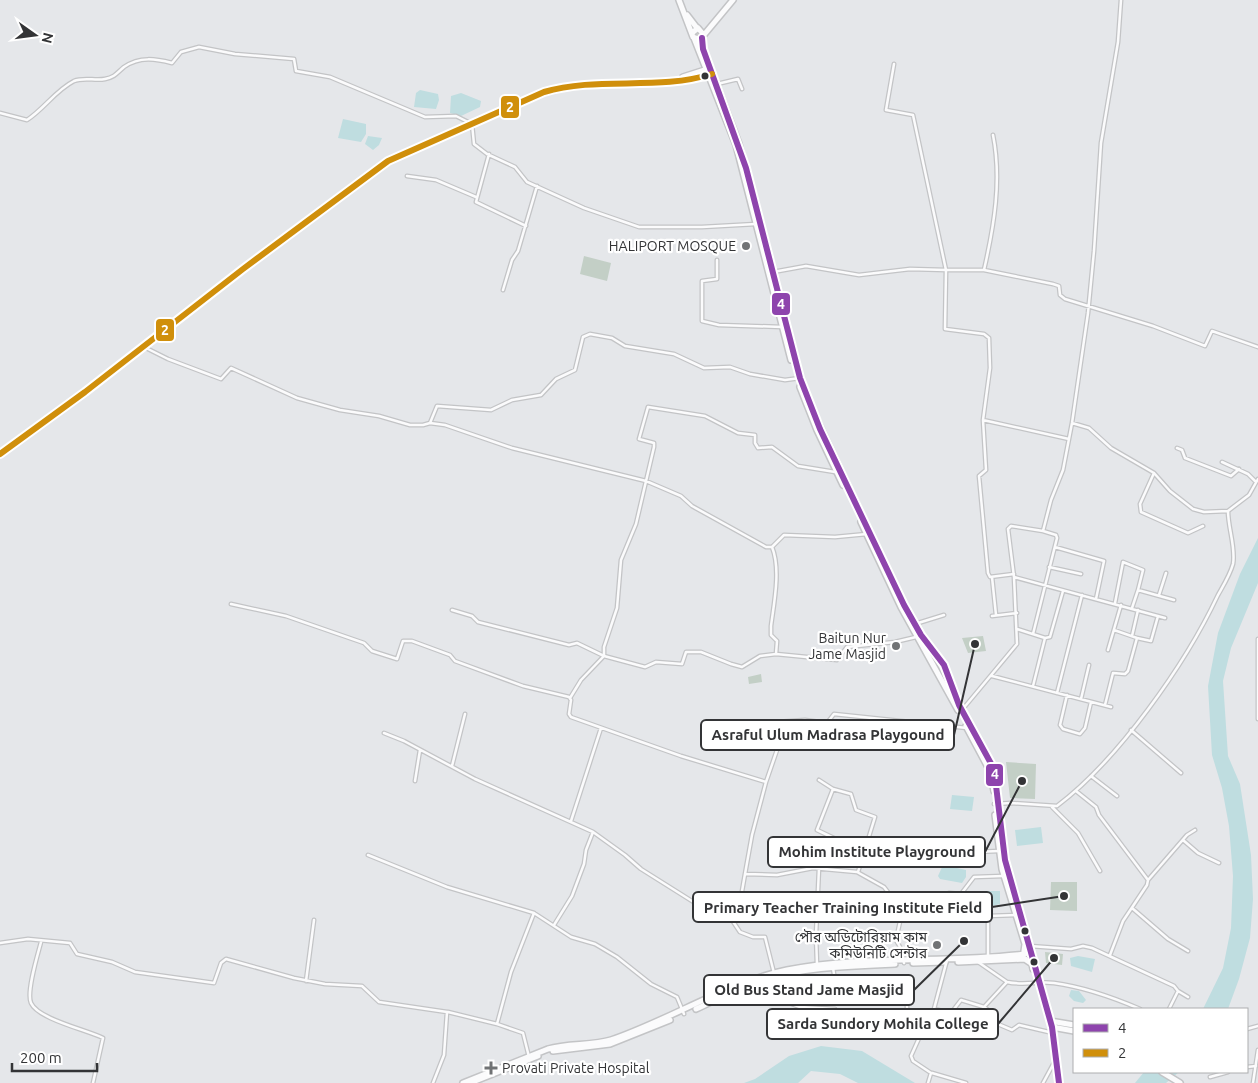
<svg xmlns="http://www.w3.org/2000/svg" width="1258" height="1083" viewBox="0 0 1258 1083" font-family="Ubuntu,'Noto Sans Bengali',sans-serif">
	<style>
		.green { fill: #c3cfc6 }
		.water { fill: #bfdde0 }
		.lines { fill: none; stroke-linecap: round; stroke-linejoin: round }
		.street-casing { stroke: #c3c4c6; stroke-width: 5 }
		.secondary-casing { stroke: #c3c4c6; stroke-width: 6 }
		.highway-casing { stroke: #c3c4c6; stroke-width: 8 }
		.street { stroke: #fbfbfc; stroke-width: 2.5 }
		.secondary { stroke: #fbfbfc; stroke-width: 4 }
		.highway { stroke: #fbfbfc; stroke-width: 5 }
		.bus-1-casing { stroke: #fff; stroke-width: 10 }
		.bus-2-casing { stroke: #fff; stroke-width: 10 }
		.bus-1 { stroke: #8e44ad; stroke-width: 6 }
		.bus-2 { stroke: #d08f0b; stroke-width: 6 }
		.bus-dot { fill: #333436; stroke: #fff; stroke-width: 2 }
		.poi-dot { fill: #717375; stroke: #fff; stroke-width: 2 }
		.labels { text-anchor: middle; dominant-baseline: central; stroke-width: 4.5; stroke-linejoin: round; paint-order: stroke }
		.poi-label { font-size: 14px; fill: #333436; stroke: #fff; text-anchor: end }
		.leader { fill: none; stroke: #333436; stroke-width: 2 }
		.callout-dot { fill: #333436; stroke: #fff; stroke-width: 2 }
		.callout { fill: #fff; stroke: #333436; stroke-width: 2 }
		.callout-label { font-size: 15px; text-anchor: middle; font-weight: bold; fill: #333436 }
		.line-badge { stroke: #fff; stroke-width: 2 }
		.badge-label { font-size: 14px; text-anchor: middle; font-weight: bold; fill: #fff }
	</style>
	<rect width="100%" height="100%" fill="#e5e7ea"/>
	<path class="green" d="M584 256 611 263 607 281 580 274Z
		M983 636 986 651 968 653 962 638Z
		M761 674 762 682 749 684 748 677Z
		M1006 762 1036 764 1035 799 1010 798Z
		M1051 882H1077V911L1050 910Z
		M1045 952 1063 954 1062 965 1046 963Z"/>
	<path class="water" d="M420 90 438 94 439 100 436 109 414 107 416 93Z
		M461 93 481 101 480 107 461 116 450 113 451 96Z
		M343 119 366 124V134L361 142 338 138Z
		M368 136 382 138 379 145 373 150 365 144Z
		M1258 538V583L1231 648 1223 681 1228 756 1240 784 1251 855 1253 899 1250 938 1239 979 1228 1009H1203L1223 968 1231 928 1233 876 1229 826 1222 788 1212 755 1208 686 1218 633 1240 574Z
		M952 795 974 797 972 811 950 809Z
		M1041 827 1043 843 1017 846 1015 830Z
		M943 865 966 870V877L962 883 940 879 938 876Z
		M979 891H1000V904L984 908 976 902Z
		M1078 956 1095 959 1092 972 1071 966 1070 958Z
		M1071 990 1079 991 1086 1000 1083 1003 1074 1001 1069 996Z
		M821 1046 862 1051 915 1083H858L840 1074 811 1071 798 1083H744L755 1079 789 1056Z
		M1144 1072H1179L1166 1083H1135Z"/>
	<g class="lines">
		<defs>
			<path id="street" d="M894 64 886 110 913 115 946 270H984L1053 284 1059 286 1060 295 1065 299 1153 326 1205 346 1212 331 1258 347
				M717 84 738 79 742 89
				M0 113 27 120C44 109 56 90 74 81 83 77 96 81 105 79 115 77 117 73 124 67 140 56 156 59 172 63L181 52 199 47 235 54 294 59 296 71 330 77 425 117 456 116 472 124 474 144 487 154 515 167 527 182 584 208 639 227H702L756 224
				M489 154 476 202 526 226
				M407 176 436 180 476 197
				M717 260V279L702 281V321L719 325 782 327
				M984 270C994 226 1002 180 993 135
				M773 272 806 266 859 275 910 269 946 270 945 329 984 334 989 338 990 368 983 420 1069 439
				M503 290 512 260 518 251 537 186
				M144 347 168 359 221 379 231 368 297 398 340 410 379 416 410 425H423L430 423 445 425 512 448 646 481 681 496 692 506 766 547H772L784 535 835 537 867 534
				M983 420 986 470 979 476 988 573 990 577 1014 574
				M430 423 437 406 491 410 512 400 541 395 556 379 575 370 583 337 590 334 612 338 625 346 674 354 704 368 730 367 750 374 785 380 800 378
				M1072 423 1089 428 1111 448 1154 473 1170 491 1193 509 1204 512 1228 511
				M1177 448 1182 450 1185 458 1231 476 1239 469
				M1222 462 1248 474 1256 482
				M1154 473 1140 504 1141 512 1188 533 1203 526
				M772 547C781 569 774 603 771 626V635L777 641 776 654
				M1055 547 1104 561 1096 599
				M1049 567 1081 574
				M992 577 996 615
				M1014 577 1165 618
				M1159 595 1166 573
				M1115 603 1123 562 1143 570 1138 590
				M231 604 286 616 364 643 372 651 397 659 403 641H412L450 655 455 661 523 686 569 697 571 700 569 714 571 717 681 756 766 782
				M1132 608 1138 590 1174 600
				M452 610 472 616 478 622 569 645 577 643 604 656V647L617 608 621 560 636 524 654 447V443L639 439 648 407 705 416 738 433 755 435V443L758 448 772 447 798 466 835 472
				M992 616 1017 613
				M915 624 944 615
				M1017 629 1045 638 1050 637 1063 591
				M1033 634 1057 538 1056 535 1043 531
				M1132 636 1138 610
				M1137 638 1151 641 1158 616
				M1258 639V719
				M1108 650 1121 605
				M992 676 1111 707
				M1033 686 1045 638
				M1057 693 1082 595
				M1067 695 1060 725 1063 729 1080 734 1085 728 1091 702
				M570 698 581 680 604 656 645 667 656 662 682 664 686 652H701L731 664 742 667 760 656 776 654 837 660 847 647 895 642 916 637
				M1081 699 1089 665
				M1105 705 1113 673 1125 674 1128 671 1137 638 1114 630
				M962 710 1017 644 1014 577 1008 529 1011 526 1043 531 1051 500 1063 470 1072 423 1088 313 1094 251 1101 143 1118 42 1121 0
				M967 728 834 714 827 723 805 720 777 722V750L766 782 752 835 745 874 777 875 813 868 857 872 884 887 894 900 925 909 935 908 941 905 988 916 1017 915
				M1131 730 1181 773
				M384 733 404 741 475 779 593 832 625 855 641 869 711 913 732 920 740 932 753 937H765L774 973
				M452 766 465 714
				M1091 776 1117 796
				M819 780 833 789 851 794 856 810 875 817 858 872
				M415 781 420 750
				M833 789 817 830 840 841
				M1076 791 1096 807 1099 815 1148 880 1147 885 1123 921 1110 955
				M994 804 1011 803 1057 806C1118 760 1185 665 1218 595 1223 586 1230 575 1233 564 1236 548 1228 528 1228 511L1249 495 1258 479
				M1052 807 1078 833 1100 871
				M571 821 601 728
				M1183 840 1198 853 1219 863
				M944 847 975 852 999 851
				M368 855 447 887 534 913
				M1148 880 1187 835 1195 830
				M949 893 961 894 974 877 1003 876
				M1132 908 1168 939 1188 951
				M732 920 738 914 745 874
				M554 925 572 896 584 864 586 850 593 832
				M41 942C38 954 26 992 31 1003 38 1019 87 1030 103 1038L93 1083
				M0 943 28 939 70 943 77 954 112 962 135 972 214 983 221 963 226 959 294 978 325 984 362 986 379 1002 447 1012 444 1055 433 1083
				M1030 946 1071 949 1083 946 1092 948 1174 986 1178 991 1169 1009
				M988 956V916
				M978 962 1007 982
				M904 963 900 947 896 940 904 903
				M817 965 816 935 819 868
				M833 968 835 980 832 987 836 1003
				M773 979 776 997 778 999 800 1007 835 1009
				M306 981 314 920
				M1178 991 1188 997
				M907 1000V1012L930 1024
				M984 1007 991 1012 993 1022 1012 1030 1019 1025 1053 1033
				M934 1009 951 1013 961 1000 984 1007 1007 982C1024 986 1038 981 1054 983 1084 987 1112 997 1140 1009
				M448 1012 497 1024
				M1247 1029 1258 1026
				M529 1057 523 1033 497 1024 511 972 534 913 571 937 595 944 617 957 651 984 677 997 684 1014
				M1247 1067 1256 1066
				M932 1073 966 1083
				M1210 1077 1228 1072
				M928 1083 931 1073 913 1061 911 1056 920 1036 930 1024 947 960
				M1043 1083 1056 1059
				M1253 1083 1258 1050"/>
			<path id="secondary" d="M1052 1027 1059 1083"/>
			<path id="highway" d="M679 0 693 37 699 39 703 34 698 28 692 33
				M687 15 697 28
				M703 36 733 0
				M694 38 736 145 791 360
				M702 38 703 49 739 144 800 378 817 420 904 605 921 635 944 665 959 705 994 769 1005 860 1052 1027 1074 1031
				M683 77 708 69
				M800 387 817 430 843 485
				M0 454 85 392 243 269 388 161 544 92C598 76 657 90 710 74
				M861 522 901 607 958 710
				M966 726 990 771 994 791
				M995 815 1002 869 1025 944 1023 958 1032 964 1033 969
				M958 962 1025 959
				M913 963 945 962
				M696 1009C716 1000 737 988 759 981 802 967 849 966 895 964
				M1050 1021 1074 1025
				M553 1051 610 1044 670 1020
				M1162 1072 1180 1083
				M463 1083 548 1049C568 1043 592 1046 611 1040 670 1020 728 982 787 970 865 954 946 964 1025 954
				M470 1083 538 1056"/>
		</defs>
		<use href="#street" class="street-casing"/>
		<use href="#secondary" class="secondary-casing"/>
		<use href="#highway" class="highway-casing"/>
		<use href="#street" class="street"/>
		<use href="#secondary" class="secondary"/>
		<use href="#highway" class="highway"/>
		<defs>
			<path id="bus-1" d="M702 38 703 49 746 168 800 378 820 429 904 605 921 635 944 665 959 705 994 769 1005 860 1052 1027 1059 1083"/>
			<path id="bus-2" d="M0 454 85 392 243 269 388 161 544 92C598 76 658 91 712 74"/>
		</defs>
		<use href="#bus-1" class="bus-1-casing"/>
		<use href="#bus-2" class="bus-2-casing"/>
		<use href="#bus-1" class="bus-1"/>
		<use href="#bus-2" class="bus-2"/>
	</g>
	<g class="bus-dot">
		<circle cx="705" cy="76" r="4.5"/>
		<circle cx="1025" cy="931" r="4.5"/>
		<circle cx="1034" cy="962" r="4.5"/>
	</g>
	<g class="poi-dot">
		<circle cx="746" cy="246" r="5"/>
		<circle cx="896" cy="646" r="5"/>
		<circle cx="937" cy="945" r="5"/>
		<path d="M488.5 1060.5h5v5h5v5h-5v5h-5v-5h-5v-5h5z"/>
	</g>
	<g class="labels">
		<g class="poi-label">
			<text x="736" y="246">HALIPORT MOSQUE</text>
			<text x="886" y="638">Baitun Nur<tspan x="886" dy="16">Jame Masjid</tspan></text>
			<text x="927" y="937">পৌর অডিটোরিয়াম কাম<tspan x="927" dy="16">কমিউনিটি সেন্টার</tspan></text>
			<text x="502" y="1068" text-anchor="start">Provati Private Hospital</text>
		</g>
	</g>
	<path class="leader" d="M975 644L954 735M1022 781L985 852M1064 896L992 907M964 941L914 990M1054 958L998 1024"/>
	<g class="callout-dot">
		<circle cx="975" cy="644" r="5"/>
		<circle cx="1022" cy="781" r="5"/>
		<circle cx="1064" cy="896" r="5"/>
		<circle cx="964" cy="941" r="5"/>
		<circle cx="1054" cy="958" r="5"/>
	</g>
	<g class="callout">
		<rect x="701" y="720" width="253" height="30" rx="5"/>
		<rect x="768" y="837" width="217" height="30" rx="5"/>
		<rect x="693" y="892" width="299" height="30" rx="5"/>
		<rect x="704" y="975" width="210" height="30" rx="5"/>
		<rect x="767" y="1009" width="231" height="30" rx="5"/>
	</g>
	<g class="callout-label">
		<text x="828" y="740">Asraful Ulum Madrasa Playgound</text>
		<text x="877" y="857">Mohim Institute Playground</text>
		<text x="843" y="913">Primary Teacher Training Institute Field</text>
		<text x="809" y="995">Old Bus Stand Jame Masjid</text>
		<text x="883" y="1029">Sarda Sundory Mohila College</text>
	</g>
	<g class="line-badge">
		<rect x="500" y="95" width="20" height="24" rx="5" fill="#d08f0b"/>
		<rect x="771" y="292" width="20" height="24" rx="5" fill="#8e44ad"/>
		<rect x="155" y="318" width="20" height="24" rx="5" fill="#d08f0b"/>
		<rect x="985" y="763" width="19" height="24" rx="5" fill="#8e44ad"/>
	</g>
	<g class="badge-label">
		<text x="510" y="112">2</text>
		<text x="781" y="309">4</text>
		<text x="165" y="335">2</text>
		<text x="995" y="779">4</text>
	</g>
	<rect x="1073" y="1008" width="175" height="65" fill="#ffffff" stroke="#adaeaf"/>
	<rect x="1083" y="1024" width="25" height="8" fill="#8e44ad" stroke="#adaeaf"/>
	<text x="1118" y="1033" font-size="15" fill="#333436">4</text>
	<rect x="1083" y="1049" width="25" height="8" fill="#d08f0b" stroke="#adaeaf"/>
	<text x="1118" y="1058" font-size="15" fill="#333436">2</text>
	<g transform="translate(35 35) rotate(104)" stroke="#ffffff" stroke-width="4" paint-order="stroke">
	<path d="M0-4L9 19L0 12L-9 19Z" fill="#333436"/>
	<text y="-8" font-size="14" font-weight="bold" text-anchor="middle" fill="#333436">N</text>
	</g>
	<path d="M12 1063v8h85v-8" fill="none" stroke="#333436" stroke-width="2.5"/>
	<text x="20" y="1063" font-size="15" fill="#333436" stroke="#ffffff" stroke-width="4" paint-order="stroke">200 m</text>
</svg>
